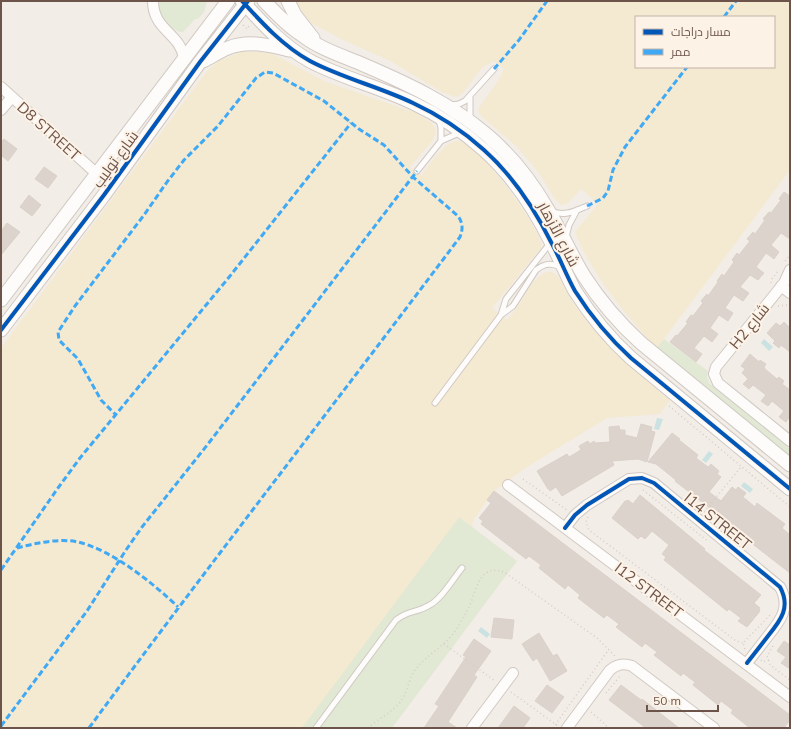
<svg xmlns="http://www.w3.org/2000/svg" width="791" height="729" viewBox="0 0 791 729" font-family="Mulish,Cairo,sans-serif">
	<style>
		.green { fill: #e1e8d3 }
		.sand { fill: #f4e9d1; fill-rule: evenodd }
		.water { fill: #cae2e2 }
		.building { fill: #dcd3cd; stroke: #dbd0ca }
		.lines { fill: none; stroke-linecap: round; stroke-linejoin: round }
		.service-casing { stroke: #d0c9c3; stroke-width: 7 }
		.minor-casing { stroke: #d0c9c3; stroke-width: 12 }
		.tertiary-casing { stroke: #d0c9c3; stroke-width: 15 }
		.path { stroke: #d5cdc9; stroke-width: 1.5; stroke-dasharray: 1 3; stroke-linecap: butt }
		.service { stroke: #fdfcfb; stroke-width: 5 }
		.minor { stroke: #fdfcfb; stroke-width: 10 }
		.tertiary { stroke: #fdfcfb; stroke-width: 13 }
		.quiet { stroke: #3fa9f5; stroke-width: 3; stroke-dasharray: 6 3; stroke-linecap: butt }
		.cycleway-casing { stroke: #fdf2e6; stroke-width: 6 }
		.cycleway { stroke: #0057b8; stroke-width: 4 }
		.labels { text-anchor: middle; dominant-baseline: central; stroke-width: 4; stroke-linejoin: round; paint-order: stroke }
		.street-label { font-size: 15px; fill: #6d544b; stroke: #fdf2e6 }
	</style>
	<rect width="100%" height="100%" fill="#f3ede7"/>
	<path class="green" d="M157 1H207L204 12 198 19H195L183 32C175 33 161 19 159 11 158 8 158 4 157 1Z
		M664 339 708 371 707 377 709 383 790 449V458L656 348Z
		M459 517 517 561 392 728H300Z"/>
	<path class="sand" d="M296 1H790V170L664 339 656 348C625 313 592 276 575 232L598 204 581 189 567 204 561 205 554 198 539 173 516 146 481 116 478 109 498 81 504 69 493 61 482 68 462 94 455 97 440 91 390 61 341 39 311 23 297 5ZM636 17H774V67H636Z
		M243 51 271 53 324 81 416 113 432 123 436 131 433 140 410 167 421 176C429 166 444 141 458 141 478 142 533 220 540 239 541 242 541 245 541 248L492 308 507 320C511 315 515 311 518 306 525 296 536 270 551 272 561 274 568 295 573 303 600 342 634 371 670 400L660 414 607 418 527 467 494 491 474 519 472 525 474 528 459 517 302 728H1V348L207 71 219 61Z"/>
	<path class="water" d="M764 339 773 347 769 351 761 343Z
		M657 418 663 419 659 430 654 429Z
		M709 451 713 454 706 463 702 460Z
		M744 482 753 489 750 493 741 486Z
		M481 627 490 634 487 638 478 631Z"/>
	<path class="building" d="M4 139 17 149 8 161 1 155V143Z
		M44 167 57 176 48 188 35 179Z
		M784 192 790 196V239L781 233 771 245 779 252 774 259 766 253 756 267 764 273 758 280 750 275 740 287 749 293 743 301 734 295 725 308 733 313 728 321 719 315 710 328 718 334 712 342 704 336 694 348 702 354 696 362 670 342 676 335 677 336 688 323 686 322 691 315 693 316 703 303 701 301 707 294 708 296 718 282 717 281 722 274 724 276 734 262 732 260 737 253 739 255 750 241 747 239 753 232 755 234 765 220 763 219 769 212 771 213 781 200 779 199Z
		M29 195 41 205 32 216 20 207Z
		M7 223 20 232 1 255V231Z
		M784 322 790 328V352L781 345 779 348 773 343 775 341 767 333 776 323 780 326Z
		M750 354 759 362 760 360 766 364 764 367 765 369 777 379 779 377 784 381 782 384 790 390V416L786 422 779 417 784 411 772 401 768 406 761 401 766 395 753 385 749 389 743 384 748 379 742 373 745 369 741 366Z
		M641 424 652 427 651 431 655 432 647 462 638 459 612 461 614 465 562 496 556 487 550 491 549 489H548L537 471 567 454 569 457 581 450 579 446 588 441 590 444 594 441 595 443 610 442 609 427 619 426 620 430H625V435L637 438Z
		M672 433 680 439 679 440 698 455 696 458 708 467 711 464 719 471 717 474 721 477 709 492 721 501 732 487 736 490 738 487 746 493 743 497 755 507 757 503 785 524 782 528 790 535V573L728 525 729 523 675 481 676 480 656 464 648 462Z
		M494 491 790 715V720L784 728H750L731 713 733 710 721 701 718 705 693 685 695 682 683 673 681 676 654 655 657 652 645 643 642 647 616 627 619 624 607 615 604 618 578 598 580 595 568 585 565 589 539 568 541 565 529 556 526 559 481 524 483 521 479 518 491 503 487 500Z
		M640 495 705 549 704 550 761 595 754 603 760 608 759 610 760 611 747 627 738 621 741 618 729 609 727 611 664 560 666 557 662 554 669 545 652 531 645 539 641 536 638 539 612 518 625 501H626L628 500 633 504Z
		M494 618 514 620 512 639 491 637Z
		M539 633 553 656 557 654 567 671 550 681 537 658 533 661 522 644Z
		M474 639 491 651 474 675 477 677 448 722 457 728H424L439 706 435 704 466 657 463 655Z
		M784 641 790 645V669L781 663 786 657 777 651Z
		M547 685 564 697 552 713 535 701Z
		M621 685 641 700 642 699 679 728H646L609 700Z
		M514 706 530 718 523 728H498Z"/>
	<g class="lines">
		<defs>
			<path id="service" d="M451 105 459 104 465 101 494 69
				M439 120 441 128V141
				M470 120V97
				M417 171 441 141 459 133
				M551 211C564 217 575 211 587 206
				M566 237 569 225 577 210
				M501 315 506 299 551 242
				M435 403 501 315 513 306 536 270C544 264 551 262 560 267
				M316 728 396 620C408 610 416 613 428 606 441 600 453 579 462 568"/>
			<path id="minor" d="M153 1C153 31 181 33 184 59
				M1 87 97 174
				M1 110 12 97
				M790 270 784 283 716 367 714 374 718 383 790 441
				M781 286 790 293
				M508 485 790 697
				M565 528 575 515 587 505 629 479 642 478 654 483 780 587C791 607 781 620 768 636 761 645 754 654 747 663
				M472 728 513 673
				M567 728 610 670C617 664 623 663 632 666L714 728"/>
			<path id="tertiary" d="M242 1C262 23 283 46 310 61 342 78 380 87 413 103 439 115 463 131 484 150 512 175 534 208 551 242 560 258 566 275 575 291 591 316 609 338 631 358L790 489
				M264 1C276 13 287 26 302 35 320 49 343 56 364 65 408 84 451 104 487 135 512 156 532 182 548 210 561 231 571 255 584 276 600 301 619 323 641 343L790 465
				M288 1 295 15 313 38
				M203 61C211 57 220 51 228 48 248 40 269 45 289 50
				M1 300 228 1
				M1 330 104 195 200 62 248 1"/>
		</defs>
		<use href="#service" class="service-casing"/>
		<use href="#minor" class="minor-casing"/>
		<use href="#tertiary" class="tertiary-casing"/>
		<path class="path" d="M243 25 247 29 249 26
			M785 261 790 255
			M771 283 772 279 778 271
			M778 306 788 305 790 306
			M669 406 790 507
			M523 479 567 510
			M643 490 709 542
			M704 512 741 467
			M588 517 586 522 589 530 736 641 743 643
			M444 644 495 681
			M773 646 767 656 770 665 790 680
			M745 649 743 643 771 614
			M761 660 763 662 769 660
			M511 692 558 726
			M606 693 620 676
			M591 712 609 728
			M368 728C378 719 394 711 401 701 408 691 408 680 415 670 427 654 446 646 458 627 462 620 466 613 470 605 474 596 477 579 486 573 492 569 497 570 504 572L597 638 615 656
			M553 728 609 649"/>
		<use href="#service" class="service"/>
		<use href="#minor" class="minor"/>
		<use href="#tertiary" class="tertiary"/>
		<path class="quiet" d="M724 17 736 1
			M494 69 519 40 547 1
			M587 206 603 198 608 191 613 170 625 147 687 67
			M17 548C36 543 59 538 78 542 112 550 153 583 178 607
			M1 570 58 488 80 458 230 276 351 123
			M1 726 87 611 126 550 142 527 208 444 417 171
			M89 728C211 562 337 401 460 237 463 229 463 223 458 216L413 177 384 145 359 129 324 101 273 73 265 72 256 78 218 126 184 160 167 182 144 215 75 306 58 332 59 340 78 359 101 400 116 415"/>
		<defs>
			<path id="cycleway" d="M242 1C262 23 283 46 310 61 342 78 380 87 413 103 439 115 463 131 484 150 512 175 534 208 551 242 560 258 566 275 575 291 591 316 609 338 631 358L790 489
				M1 330 104 195 200 62 248 1
				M565 528 575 515 587 505 629 479 642 478 654 483 780 587C791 607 781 620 768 636 761 645 754 654 747 663"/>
		</defs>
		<use href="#cycleway" class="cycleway-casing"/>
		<use href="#cycleway" class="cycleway"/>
	</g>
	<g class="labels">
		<g class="street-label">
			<text transform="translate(49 131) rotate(42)">D8 STREET</text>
			<text transform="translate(115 159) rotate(-54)">شارع توليب</text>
			<text transform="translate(559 234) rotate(62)">شارع الأزهار</text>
			<text transform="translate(749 326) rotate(-51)">H2 شارع</text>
			<text transform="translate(718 521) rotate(39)">I14 STREET</text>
			<text transform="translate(649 590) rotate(37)">I12 STREET</text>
		</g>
	</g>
	<rect width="791" height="729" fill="none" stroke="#6d544b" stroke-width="4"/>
	<rect x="635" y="16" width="140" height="52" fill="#fdf2e6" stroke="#c3b3a8"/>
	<rect x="643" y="29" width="20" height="6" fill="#0057b8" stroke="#c3b3a8"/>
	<text x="671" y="36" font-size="12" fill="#6d544b">مسار دراجات</text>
	<rect x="643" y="49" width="20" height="6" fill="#3fa9f5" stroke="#c3b3a8"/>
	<text x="671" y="56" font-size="12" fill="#6d544b">ممر</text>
	<path d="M647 705v6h71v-6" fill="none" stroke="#6d544b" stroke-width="2"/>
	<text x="653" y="705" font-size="12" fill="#6d544b" stroke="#fdf2e6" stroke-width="3" paint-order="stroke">50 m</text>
</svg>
